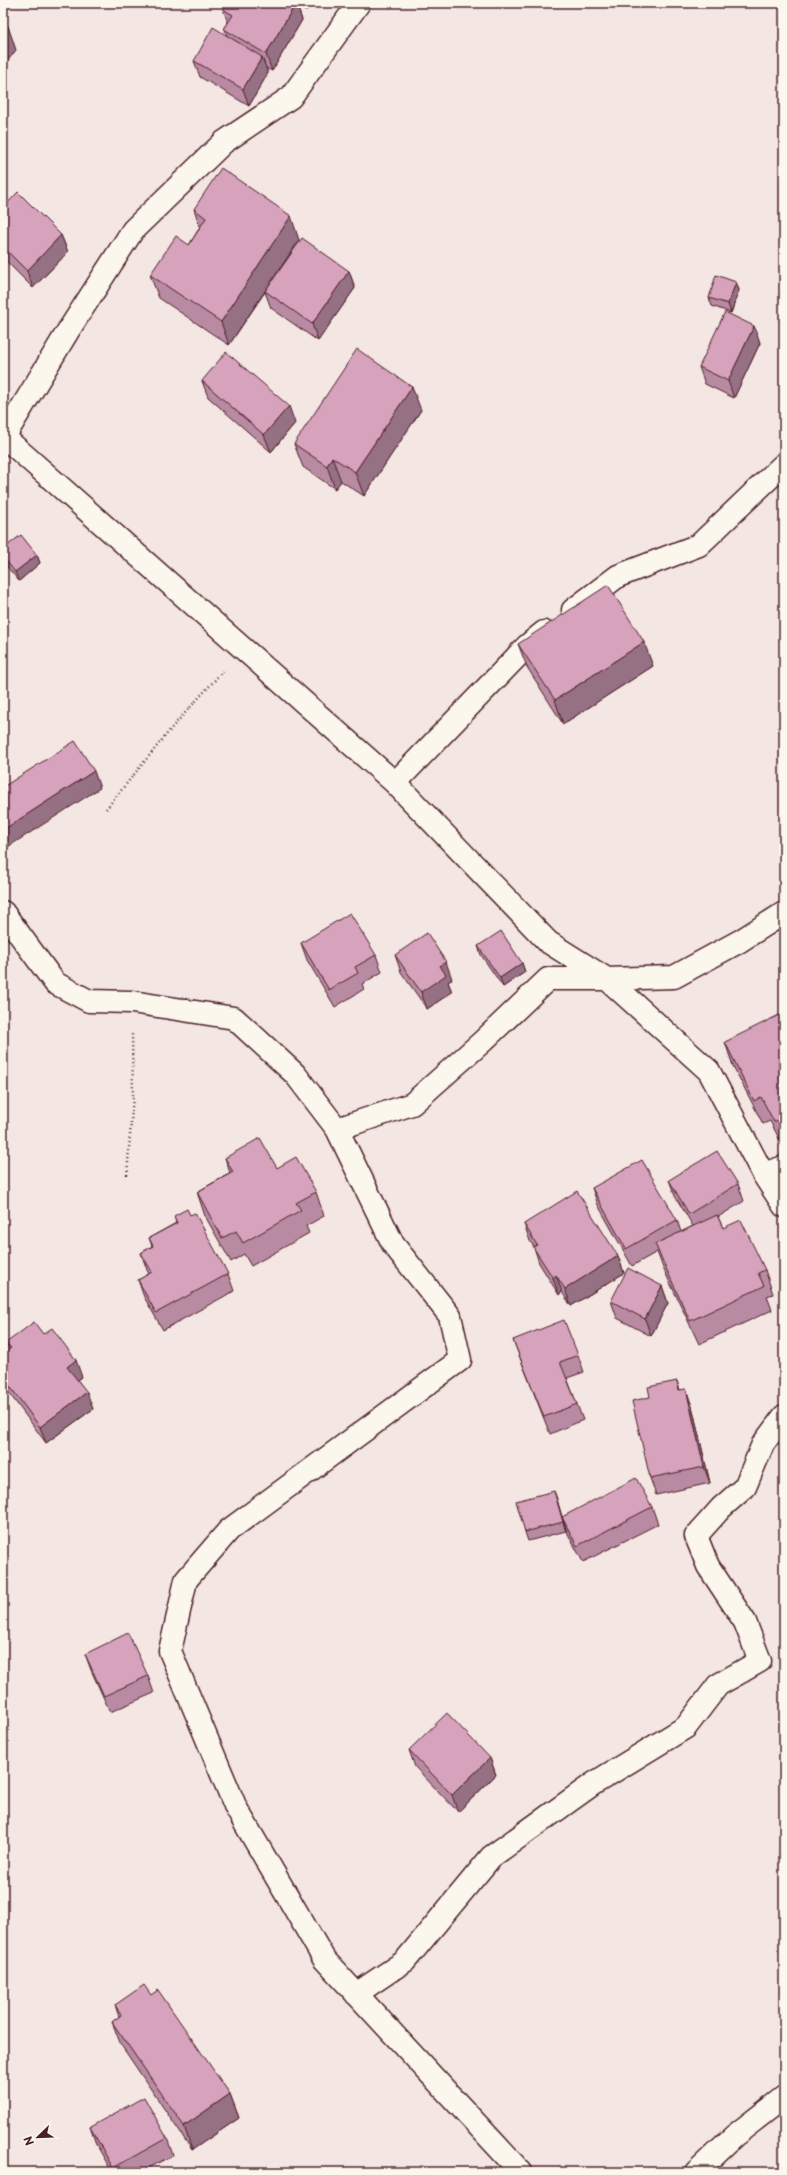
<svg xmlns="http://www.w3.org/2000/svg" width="787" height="2175" viewBox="0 0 787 2175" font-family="'Playpen Sans',sans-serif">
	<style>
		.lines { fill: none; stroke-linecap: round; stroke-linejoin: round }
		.minor-casing { stroke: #4a1f2b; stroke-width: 25 }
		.path { stroke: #4a1f2b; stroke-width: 2.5; stroke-dasharray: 1 3; stroke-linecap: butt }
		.minor { stroke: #fbf7ec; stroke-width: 22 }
		.wall { fill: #b98ba2; stroke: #4a1f2b }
		.shaded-wall { fill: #967184; stroke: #4a1f2b }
		.building { fill: #d7a2bc; stroke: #4a1f2b }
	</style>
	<rect width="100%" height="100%" fill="#f4e6e2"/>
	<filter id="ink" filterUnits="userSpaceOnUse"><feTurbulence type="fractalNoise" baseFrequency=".025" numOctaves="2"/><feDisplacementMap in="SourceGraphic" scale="8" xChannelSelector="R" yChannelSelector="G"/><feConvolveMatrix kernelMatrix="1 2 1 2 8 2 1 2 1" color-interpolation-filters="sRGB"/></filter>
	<g filter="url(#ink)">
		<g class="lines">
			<defs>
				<path id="minor" d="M359 3 291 97 224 142 133 230 68 331 4 437 395 783 548 942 607 979 674 977 740 941 784 913
					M573 610 618 576 699 545 784 464
					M395 783 528 645 544 632
					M3 912 55 983 89 1001 132 1002 234 1018 295 1074 337 1129 393 1244 450 1316 460 1360 229 1530 186 1580 170 1651 236 1808 324 1959 521 2172
					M337 1129 412 1104 483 1041 548 979H607L709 1071 763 1174 784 1206
					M763 1174 784 1167
					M356 1994 405 1961 491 1857 593 1784 686 1727 718 1685 760 1661 745 1622 708 1566 696 1536 721 1508 745 1487 763 1444 784 1416
					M696 2172 734 2136 784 2097"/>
			</defs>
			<use href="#minor" class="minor-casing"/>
			<path class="path" d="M106 809 175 724 223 671
				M127 1175 133 1096 132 1033"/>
			<use href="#minor" class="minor"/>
		</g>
		<path class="wall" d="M226 3H311L306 11 297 6 302 20 272 71 266 68 268 73 249 106 200 77 194 61 227 35 224 29 228 23 223 9Z
			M3 208 61 235 68 252 33 288 3 258Z
			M194 209 299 240 279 271H349L355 288 318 341 271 308 265 292 229 345 159 298 150 275 189 245 200 227Z
			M736 282 739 290 731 313 712 306 709 298Z
			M754 326 760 343 734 398 705 384 699 367Z
			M202 381 295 423 271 452 208 397Z
			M421 410 364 496 341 481 335 489 303 467 294 444Z
			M3 549 37 555 40 563 19 581 3 562Z
			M518 644 653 666 563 724 527 667Z
			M301 943 376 955 382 972 362 984 364 989 335 1007 307 960Z
			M478 946 522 963 525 972 503 987 481 955Z
			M395 955 452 979 448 982 452 992 427 1009 401 972Z
			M784 1024V1145L783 1146 770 1121 763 1124 733 1066 725 1042Z
			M225 1158 277 1168 316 1192 324 1216 306 1226 309 1233 251 1266 244 1254 231 1262 205 1216 197 1192 230 1173Z
			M669 1180 738 1184 744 1201 718 1217 723 1228 765 1270 773 1294 767 1296 772 1310 699 1344 663 1268 657 1252 632 1266 598 1205 592 1188 677 1220 681 1232 693 1226 675 1196Z
			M174 1216 228 1274 234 1291 163 1330 144 1297 138 1280 149 1274 147 1270 141 1253 152 1246 149 1238 176 1223Z
			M524 1224 618 1256 624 1273 571 1306 562 1292 559 1295 539 1263 534 1247 530 1241Z
			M662 1286 668 1303 651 1336 617 1318 611 1301Z
			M43 1334 82 1377 78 1380 93 1409 46 1443 3 1385V1354L9 1350 6 1343Z
			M513 1340 578 1355 584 1372 567 1378 583 1420 550 1434Z
			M677 1381 680 1390 692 1406 710 1483 656 1495 650 1478V1397Z
			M554 1491 562 1517 652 1507 658 1524 583 1562 568 1534 563 1521 566 1531 528 1541 525 1532Z
			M85 1654 148 1676 154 1693 110 1712 91 1670Z
			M409 1750 490 1758 496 1775 458 1812 415 1767Z
			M151 1995 230 2094 239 2118 192 2150 121 2045 112 2022 119 2017 115 2005Z
			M90 2127 167 2138 173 2155 141 2172H112L96 2144Z"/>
		<path class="shaded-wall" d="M296 3 302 20 272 71 266 54Z
			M303 3H311L306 11Z
			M8 26 16 50 3 67V33Z
			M262 57 268 73 249 106 243 89Z
			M291 216 299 240 229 345 221 322Z
			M61 235 68 252 33 288 27 271Z
			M349 271 355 288 318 341 312 324Z
			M736 282 739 290 731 313 728 304Z
			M754 326 760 343 734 398 728 381Z
			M412 387 421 410 364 496 355 472Z
			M289 406 295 423 271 452 264 435Z
			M332 457 341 481 335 489 327 466Z
			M37 555 40 563 19 581 15 572Z
			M644 642 653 666 563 724 555 700Z
			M94 771 100 788 3 850V830Z
			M446 962 452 979 448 982 452 992 427 1009 421 992 440 966Z
			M522 963 525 972 503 987 500 978Z
			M618 1256 624 1273 571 1306 565 1289Z
			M556 1275 562 1292 559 1295 553 1278Z
			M662 1286 668 1303 651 1336 645 1319Z
			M76 1360 82 1377 73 1384 67 1367Z
			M686 1389 692 1406 710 1483 704 1467Z
			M87 1392 93 1409 46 1443 40 1427Z
			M554 1491 557 1499 566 1531 563 1522Z
			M490 1758 496 1775 458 1812 452 1795Z
			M230 2094 239 2118 192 2150 184 2126Z"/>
		<path class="building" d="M226 3H296L266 54 224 29 233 15 223 9Z
			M3 23 8 26 3 33Z
			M213 27 262 57 243 89 194 61Z
			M221 168 291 216 221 322 150 275 176 236 189 245 206 218 194 209Z
			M18 192 61 235 27 271 3 247V208Z
			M302 238 349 271 312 324 265 291Z
			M716 275 736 282 728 304 709 298Z
			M725 312 754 326 728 381 699 367Z
			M357 349 412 387 355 472 332 457 327 466 294 444Z
			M226 352 289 406 264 435 202 381Z
			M21 535 37 555 15 572 3 557V549Z
			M608 585 644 642 555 700 518 644Z
			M75 741 94 771 3 830V787Z
			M350 913 376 955 355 967 358 973 329 990 301 943Z
			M501 931 522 963 500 978 478 946Z
			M427 933 446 962 440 966 446 975 421 992 395 955Z
			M779 1015 784 1024V1117L774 1122 761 1097 754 1101 725 1042Z
			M260 1138 277 1168 296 1157 316 1192 296 1203 301 1210 243 1243 236 1231 222 1238 197 1192 233 1172 225 1158Z
			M717 1151 738 1184 689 1214 669 1180Z
			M642 1160 677 1220 626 1249 592 1188Z
			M577 1191 618 1256 565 1289 556 1275 553 1278 533 1247 537 1245 524 1224Z
			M187 1209 190 1215 195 1213 228 1274 156 1313 138 1280 152 1272 141 1253 153 1246 149 1238 177 1223 174 1216Z
			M717 1215 723 1228 741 1220 765 1270 758 1273 764 1286 690 1321 655 1244Z
			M628 1268 662 1286 645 1319 611 1301Z
			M564 1320 578 1355 560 1362 577 1404 544 1417 513 1340Z
			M34 1322 43 1334 52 1328 76 1360 67 1367 87 1392 40 1427 3 1377V1354L11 1348 6 1343Z
			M677 1381 679 1390 686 1389 704 1467 650 1478 632 1401 650 1397 648 1387Z
			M636 1478 652 1507 577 1546 562 1517Z
			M554 1491 563 1522 525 1532 516 1501Z
			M128 1633 148 1676 104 1696 85 1654Z
			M447 1713 490 1758 452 1795 409 1750Z
			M144 1985 151 1995 158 1990 230 2094 184 2126 112 2022 121 2015 115 2005Z
			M144 2097 167 2138 113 2168 90 2127Z"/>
	</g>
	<rect width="787" height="2175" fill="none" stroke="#fbf7ec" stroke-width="16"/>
	<rect x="8" y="8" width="771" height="2159" fill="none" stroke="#4a1f2b" stroke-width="1.5" filter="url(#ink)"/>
	<g transform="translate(38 2137) rotate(247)" stroke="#fbf7ec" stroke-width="3" paint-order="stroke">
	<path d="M0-3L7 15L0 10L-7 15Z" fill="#4a1f2b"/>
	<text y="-6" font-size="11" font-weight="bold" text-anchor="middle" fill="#4a1f2b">N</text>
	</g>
</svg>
